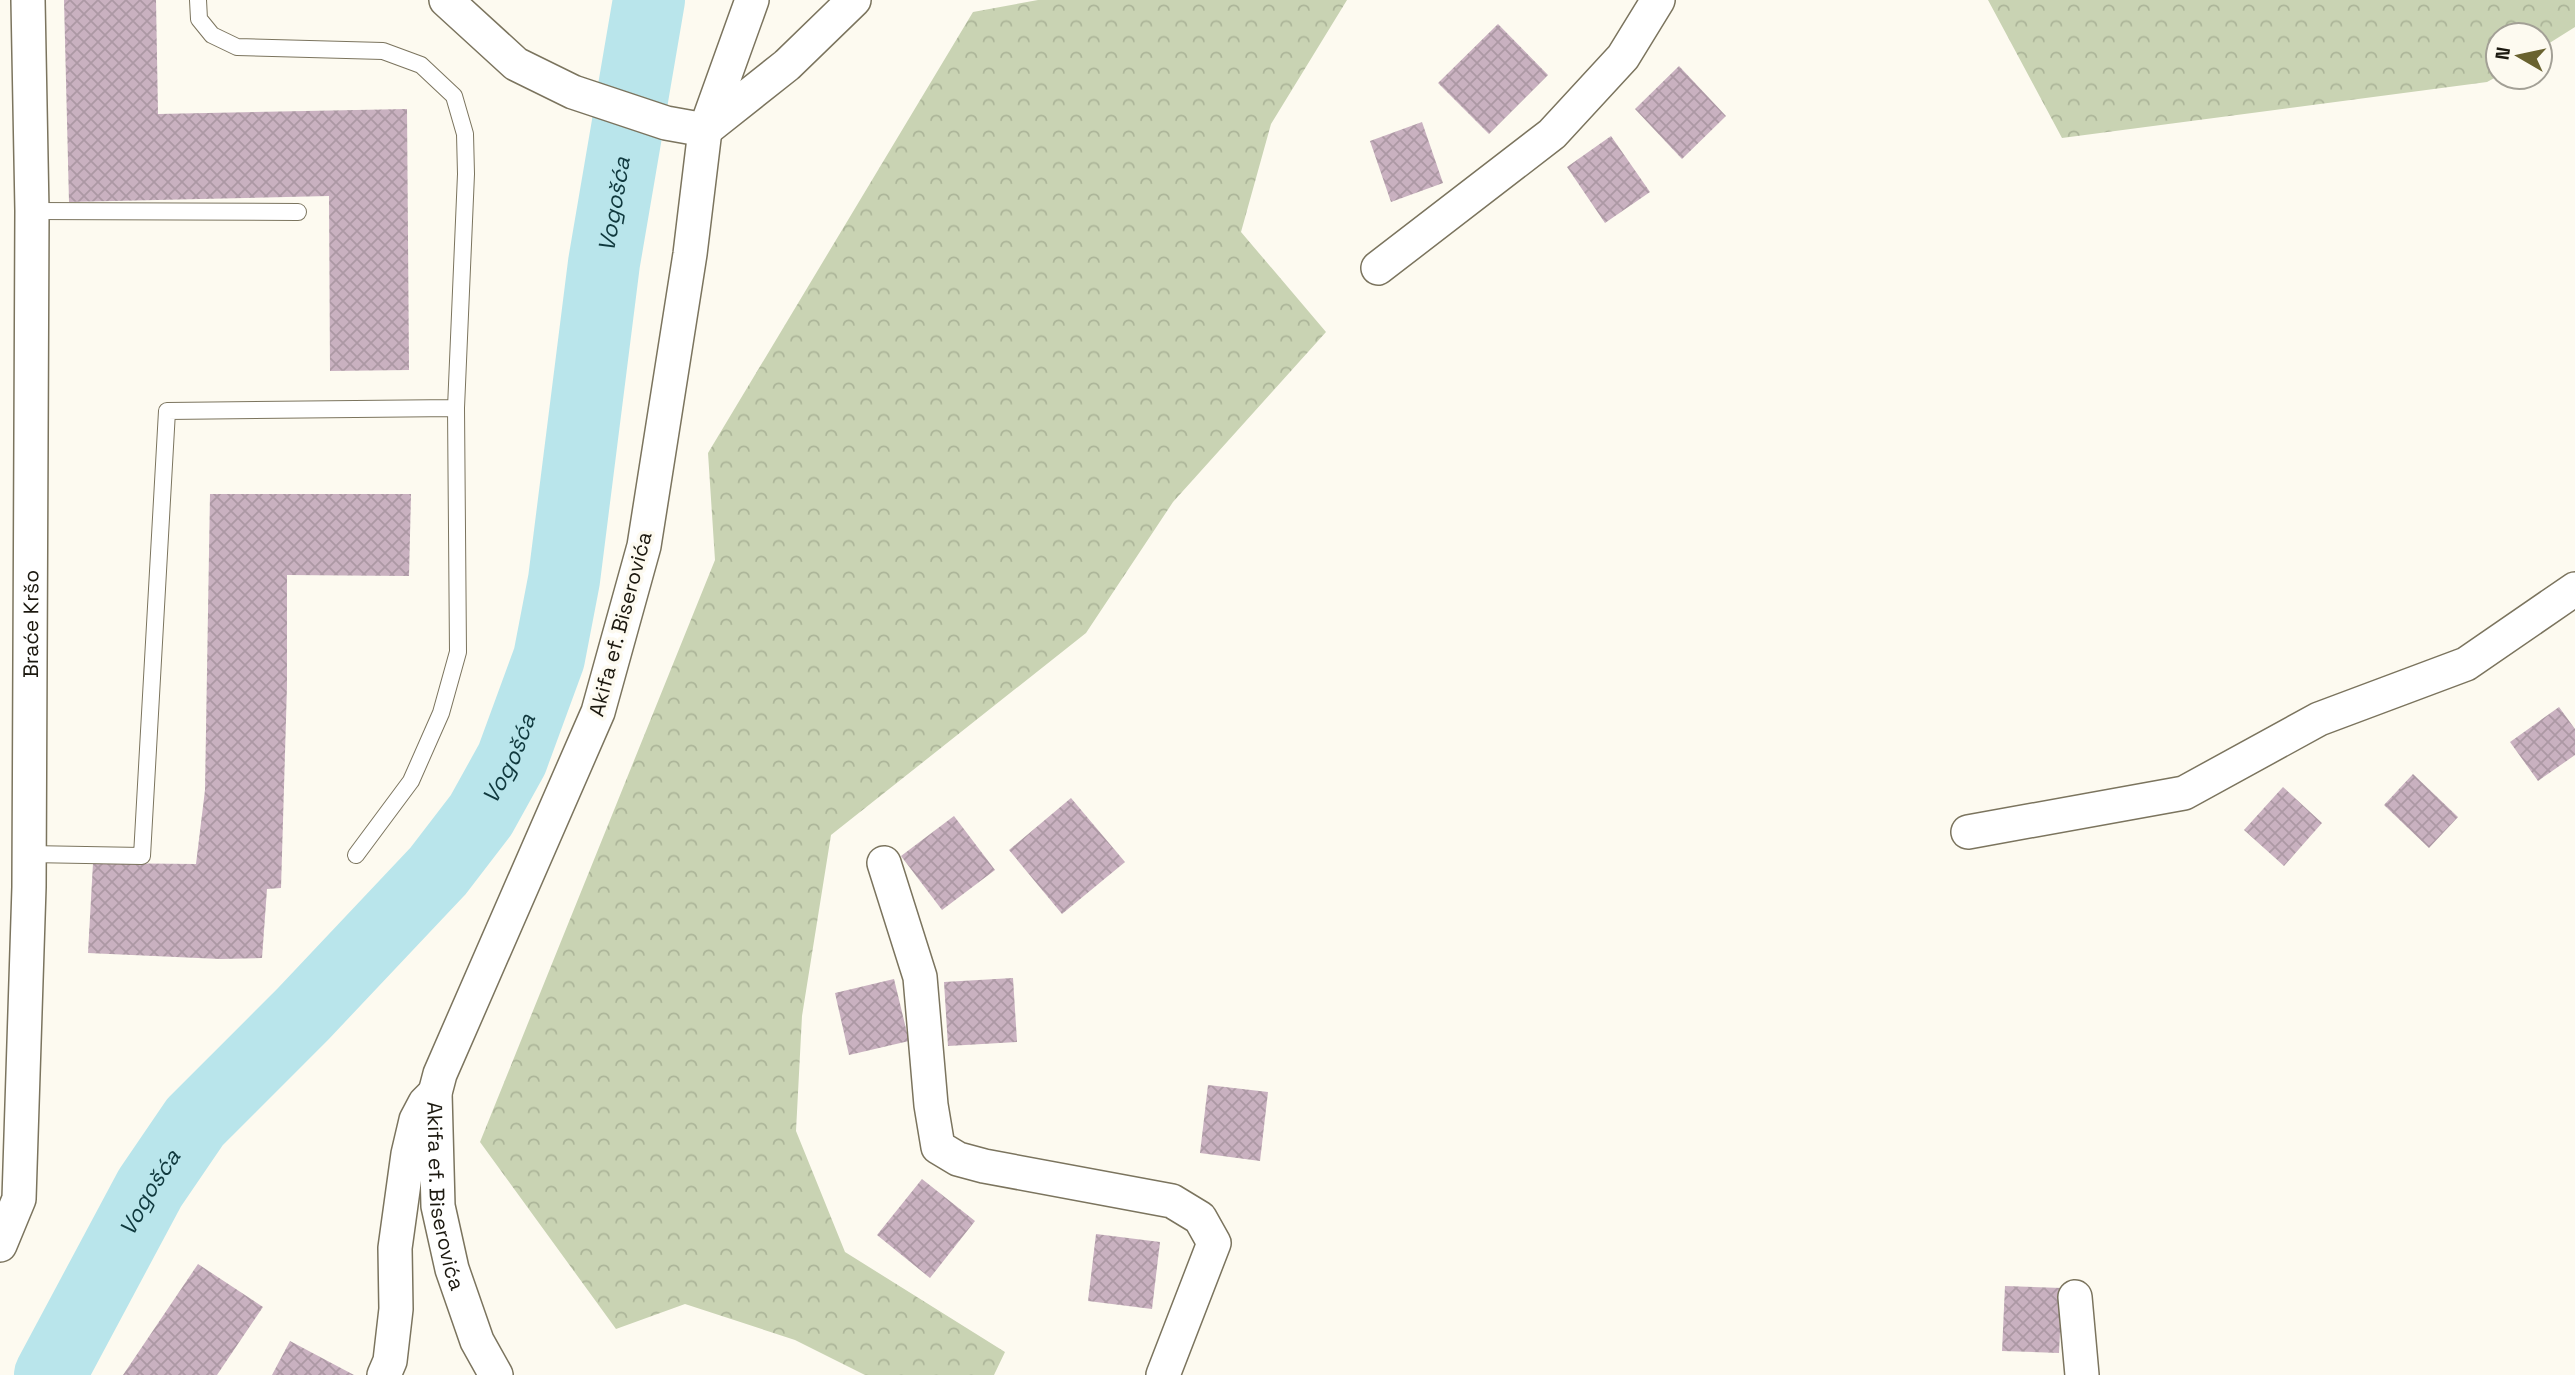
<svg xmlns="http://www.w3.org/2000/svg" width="2575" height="1375" viewBox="0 0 2575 1375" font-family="'Space Grotesk',sans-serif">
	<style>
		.forest { fill: url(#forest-crowns) }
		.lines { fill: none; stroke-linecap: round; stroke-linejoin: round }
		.river { stroke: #b9e5eb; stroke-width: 72 }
		.building { fill: url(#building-cross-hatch) }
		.lane-casing { stroke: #7b745e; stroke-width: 18 }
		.street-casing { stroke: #7b745e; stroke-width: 36 }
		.lane { stroke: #fff; stroke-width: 16 }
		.street { stroke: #fff; stroke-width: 33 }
		.labels { text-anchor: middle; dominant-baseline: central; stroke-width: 7; stroke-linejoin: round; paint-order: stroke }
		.street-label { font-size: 21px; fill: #1c1910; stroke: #fdfaf0 }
		.water-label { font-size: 23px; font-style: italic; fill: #0f383d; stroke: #fdfaf0 }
	</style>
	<defs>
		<pattern id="forest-crowns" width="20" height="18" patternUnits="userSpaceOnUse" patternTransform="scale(1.75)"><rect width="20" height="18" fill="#c9d3b3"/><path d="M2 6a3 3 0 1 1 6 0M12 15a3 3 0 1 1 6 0" fill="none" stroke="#acb599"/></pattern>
		<pattern id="building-cross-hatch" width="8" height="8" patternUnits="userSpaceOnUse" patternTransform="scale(1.75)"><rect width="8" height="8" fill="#c9b1c0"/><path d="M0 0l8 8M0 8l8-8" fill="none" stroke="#ac98a4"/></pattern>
	</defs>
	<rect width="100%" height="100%" fill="#fdfaf0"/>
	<path class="forest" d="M1038 0H1347L1271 124 1241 232 1326 332 1173 502 1086 633 831 835 802 1016 796 1131 845 1252 1005 1352 994 1375H865L795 1340 685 1304 616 1329 480 1142 715 560 708 453 973 12Z
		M1988 0H2575V27L2540 49V35H2498V76L2487 82 2062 138Z"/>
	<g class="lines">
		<path class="river" id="s1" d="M50 1375 150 1188 195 1122 303 1014 438 871 481 815 512 759 549 658 564 580 604 263 649 0"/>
	</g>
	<path class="building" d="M64 0H156L158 114 407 109 409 370 330 371 329 196 69 202Z
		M1498 24 1548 75 1489 134 1438 83Z
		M1679 66 1726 116 1682 159 1635 109Z
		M1422 122 1443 183 1391 202 1370 141Z
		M1611 136 1650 192 1605 223 1567 167Z
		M210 494H411L409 576 287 575V686L281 888 267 889 262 958 220 959 88 953 93 863 196 864 205 790Z
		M2559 707 2575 729V755L2538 781 2510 742Z
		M2413 774 2458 817 2429 848 2384 805Z
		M2283 787 2322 823 2284 866 2244 830Z
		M1071 798 1125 862 1062 914 1009 850Z
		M954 816 995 870 942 910 901 856Z
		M1013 978 1017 1042 948 1046 944 982Z
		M894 979 909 1041 849 1055 835 993Z
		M1208 1085 1268 1092 1260 1161 1200 1153Z
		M922 1179 975 1221 930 1278 877 1235Z
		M1096 1234 1160 1242 1152 1309 1088 1301Z
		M198 1264 263 1307 217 1375H123Z
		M2005 1286 2062 1288 2059 1353 2002 1351Z
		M290 1341 354 1375H272Z"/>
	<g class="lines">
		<defs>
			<path id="lane" d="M198 0 199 19 212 35 237 47 383 51 421 65 454 96 465 134 466 174 456 408 458 652 441 713 411 781 356 855
				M32 211 298 212
				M29 854 142 856 167 411 456 408"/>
			<g id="street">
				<path id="s2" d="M446 0 516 64 573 92 666 123 705 130 690 254 644 546 598 712 440 1074 435 1093 438 1206 452 1269 477 1341 496 1375"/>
				<path d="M706 128 752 0"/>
				<path d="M705 130 787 65 854 0"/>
				<path d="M1378 268 1552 134 1623 57 1658 0"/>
				<path d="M1968 832 2184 793 2319 719 2466 664 2575 589"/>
				<path d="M884 863 920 977 931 1105 938 1147 958 1159 984 1166 1172 1201 1200 1218 1214 1243 1163 1375"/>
				<path id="s3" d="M0 1245 19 1199 29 887 32 211 28 0"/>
				<path d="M2075 1297 2082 1375"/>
				<path d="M384 1375 390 1361 396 1309 395 1248 408 1154 416 1120 425 1103 435 1093"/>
			</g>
		</defs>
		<use href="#lane" class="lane-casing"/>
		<use href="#street" class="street-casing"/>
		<use href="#lane" class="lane"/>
		<use href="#street" class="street"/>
	</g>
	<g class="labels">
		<g class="street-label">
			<text transform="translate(620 624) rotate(-75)">Akifa ef. Biserovića</text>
			<text stroke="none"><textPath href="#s3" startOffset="625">Braće Kršo</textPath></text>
			<text stroke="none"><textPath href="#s2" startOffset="1407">Akifa ef. Biserovića</textPath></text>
		</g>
		<g class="water-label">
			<text stroke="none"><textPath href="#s1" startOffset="1342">Vogošća</textPath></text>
			<text stroke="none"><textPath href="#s1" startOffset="775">Vogošća</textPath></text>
			<text stroke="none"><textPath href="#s1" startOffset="208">Vogošća</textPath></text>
		</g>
	</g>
	<g transform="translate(2519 56) rotate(279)"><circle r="33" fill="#fdfaf0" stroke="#a3a096" stroke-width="2"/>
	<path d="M0-5L12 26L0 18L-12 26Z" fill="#69622f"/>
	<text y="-10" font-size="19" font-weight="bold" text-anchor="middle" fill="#1c1910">N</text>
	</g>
</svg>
